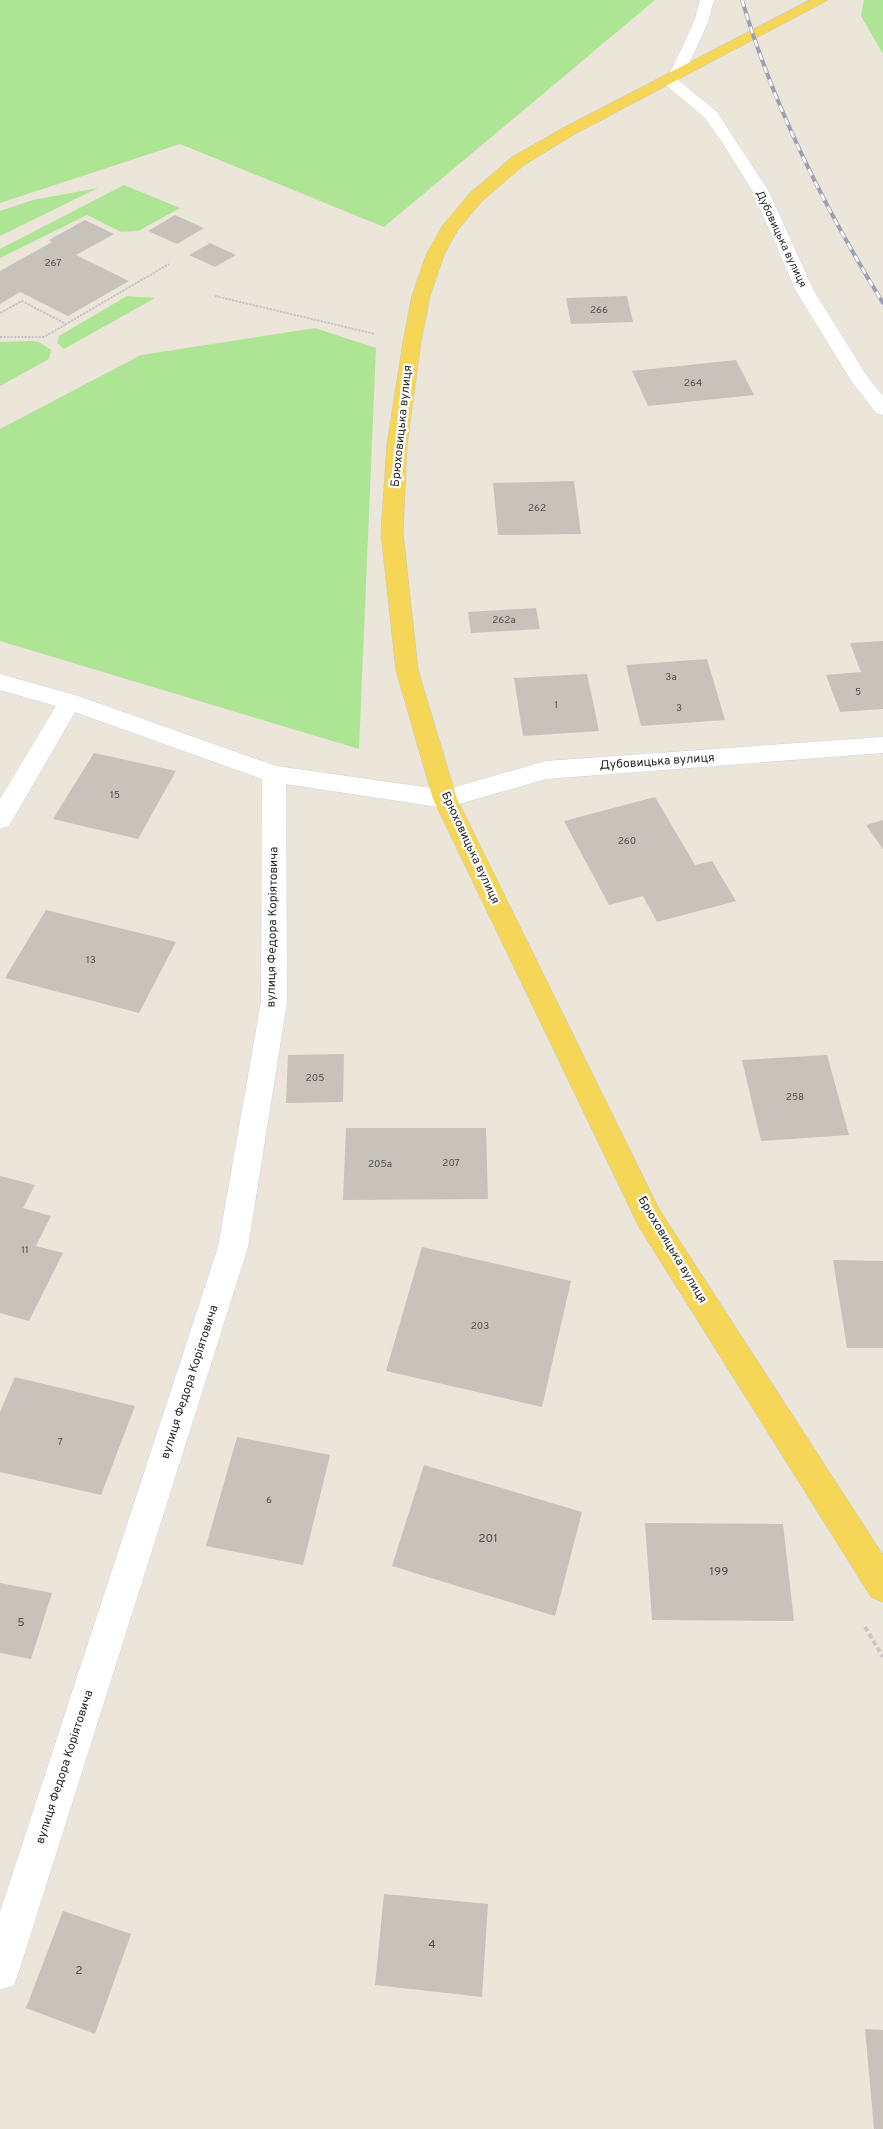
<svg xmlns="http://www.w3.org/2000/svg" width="883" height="2129" viewBox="0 0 883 2129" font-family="Overpass,sans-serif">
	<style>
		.green { fill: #ade594 }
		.building { fill: #c7c2ba }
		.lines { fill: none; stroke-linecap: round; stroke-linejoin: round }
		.minor-casing { stroke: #d0d3e3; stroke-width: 1 }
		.major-casing { stroke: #c7c7c7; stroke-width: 1 }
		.path-far1 { stroke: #c7c7c7; stroke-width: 2; stroke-dasharray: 2.5 1; stroke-linecap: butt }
		.path { stroke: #c7c7c7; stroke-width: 4; stroke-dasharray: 5 3; stroke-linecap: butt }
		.minor { fill: #fff; fill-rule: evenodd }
		.major { fill: #f5d656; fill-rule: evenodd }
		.rail-casing { stroke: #9da0b4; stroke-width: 4 }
		.rail { stroke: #fff; stroke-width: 2.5; stroke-dasharray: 7; stroke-linecap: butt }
		.labels { text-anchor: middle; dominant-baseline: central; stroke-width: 4.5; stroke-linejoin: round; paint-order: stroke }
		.number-label { font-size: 10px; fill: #504f4d }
		.far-street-label { font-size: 11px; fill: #292929; stroke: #fff }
		.street-label { font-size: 12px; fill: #292929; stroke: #fff }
		.near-number-label { font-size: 12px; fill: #504f4d }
	</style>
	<rect width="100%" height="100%" fill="#ece5da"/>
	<path class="green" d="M0 0H655L384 227 180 144 0 203Z
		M864 0H883V54L861 16Z
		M124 185 180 208 138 231 121 232 87 215 0 258V249Z
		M98 188 0 236V211L33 200Z
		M127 296 155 298 64 349 57 343 59 336Z
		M315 328 376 348 359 749 0 641V429L141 355Z
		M32 341 39 342 51 350 49 359 0 386V342Z"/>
	<path class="building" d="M175 215 204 228 177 244 148 231Z
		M85 220 114 234 76 255 129 281 68 316 20 292 0 304V271L52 242 49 240Z
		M210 243 236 255 215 267 189 255Z
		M627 296 633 322 571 324 566 298Z
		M736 360 754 395 648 406 632 371Z
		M574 481 581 534 498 535 493 483Z
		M536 608 540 629 471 633 468 612Z
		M883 641V709L840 712 826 675 861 672 850 643Z
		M707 659 725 720 641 726 626 665Z
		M587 674 599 731 523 736 514 678Z
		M94 753 176 771 138 839 53 819Z
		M655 797 695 865 712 861 736 901 657 922 643 896 609 905 564 821Z
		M883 820V849L866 825Z
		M46 910 176 942 139 1013 5 978Z
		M344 1054 343 1102 286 1103 288 1055Z
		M827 1055 849 1135 761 1141 742 1060Z
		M346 1128H486L488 1199 343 1200Z
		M0 1176 35 1185 23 1208 51 1216 36 1246 63 1253 29 1321 0 1313Z
		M422 1247 571 1281 542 1407 386 1371Z
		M833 1260 883 1261V1348H847Z
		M15 1377 135 1406 101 1495 0 1472V1412Z
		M237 1437 330 1455 303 1565 206 1546Z
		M424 1465 582 1512 555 1616 392 1566Z
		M645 1523 783 1524 794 1621 652 1620Z
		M0 1583 52 1593 31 1659 0 1653Z
		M384 1894 488 1904 482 1997 375 1985Z
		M63 1911 131 1934 95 2034 26 2008Z
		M865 2029 883 2030V2129H874Z"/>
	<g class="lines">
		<defs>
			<path id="minor" d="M700 0H714L708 22 684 75 677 79 717 112 768 190 814 291 867 376 883 396V415L876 413 852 382 796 291 752 190 722 142 705 118 660 80 663 77 669 75 694 22Z
				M0 674 78 696 276 766 445 790 546 761 883 737V753L546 779 445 808 286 784 287 1002 248 1247 19 1971 14 1985 0 1990V1912L218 1247 261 1002 262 779 75 712 9 826 0 829V799L56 706 0 690Z"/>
			<path id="major" d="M810 0H828L575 134 524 165 482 201 457 231 444 255 430 296 421 342 407 445 403 533 418 670 457 799 659 1209 883 1555V1602L871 1597 639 1227 433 799 396 670 381 533 387 445 403 342 412 296 426 255 443 225 470 193 512 157 563 128Z"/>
		</defs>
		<use href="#minor" class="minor-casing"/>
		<use href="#major" class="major-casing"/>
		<path class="path-far1" d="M215 296 375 334
			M0 313 22 301 66 324 169 264
			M0 337H44L66 324"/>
		<path class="path" d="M865 1627 883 1657"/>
		<use href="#minor" class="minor"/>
		<use href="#major" class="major"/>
		<defs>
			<path id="rail" d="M742 0C774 108 824 207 883 303"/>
		</defs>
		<use href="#rail" class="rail-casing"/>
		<use href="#rail" class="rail"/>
	</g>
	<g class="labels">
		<g class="number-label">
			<text x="53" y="263">267</text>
			<text x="599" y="310">266</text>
			<text x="693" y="383">264</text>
			<text x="537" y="508">262</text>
			<text x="504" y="620">262а</text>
			<text x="671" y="677">3а</text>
			<text x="858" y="692">5</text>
			<text x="556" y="705">1</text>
			<text x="679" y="708">3</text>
			<text x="115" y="795">15</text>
			<text x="627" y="841">260</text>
			<text x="91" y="960">13</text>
			<text x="315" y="1078">205</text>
			<text x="795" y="1097">258</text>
			<text x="451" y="1163">207</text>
			<text x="380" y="1164">205а</text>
			<text x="25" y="1250">11</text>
			<text x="480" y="1326">203</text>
			<text x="60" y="1442">7</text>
			<text x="269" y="1500">6</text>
		</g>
		<g class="far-street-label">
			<text transform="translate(781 239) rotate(65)">Дубовицька вулиця</text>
		</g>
		<g class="street-label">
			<text transform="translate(402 426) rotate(-84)">Брюховицька вулиця</text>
			<text transform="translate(657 762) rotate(-4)">Дубовицька вулиця</text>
			<text transform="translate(470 848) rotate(65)">Брюховицька вулиця</text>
			<text transform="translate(273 927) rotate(-89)">вулиця Федора Коріятовича</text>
			<text transform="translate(672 1250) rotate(59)">Брюховицька вулиця</text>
			<text transform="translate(190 1382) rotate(-72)">вулиця Федора Коріятовича</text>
			<text transform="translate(65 1767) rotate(-72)">вулиця Федора Коріятовича</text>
		</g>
		<g class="near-number-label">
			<text x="488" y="1539">201</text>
			<text x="719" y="1572">199</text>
			<text x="21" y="1623">5</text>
			<text x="432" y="1945">4</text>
			<text x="79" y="1971">2</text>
		</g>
	</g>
</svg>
